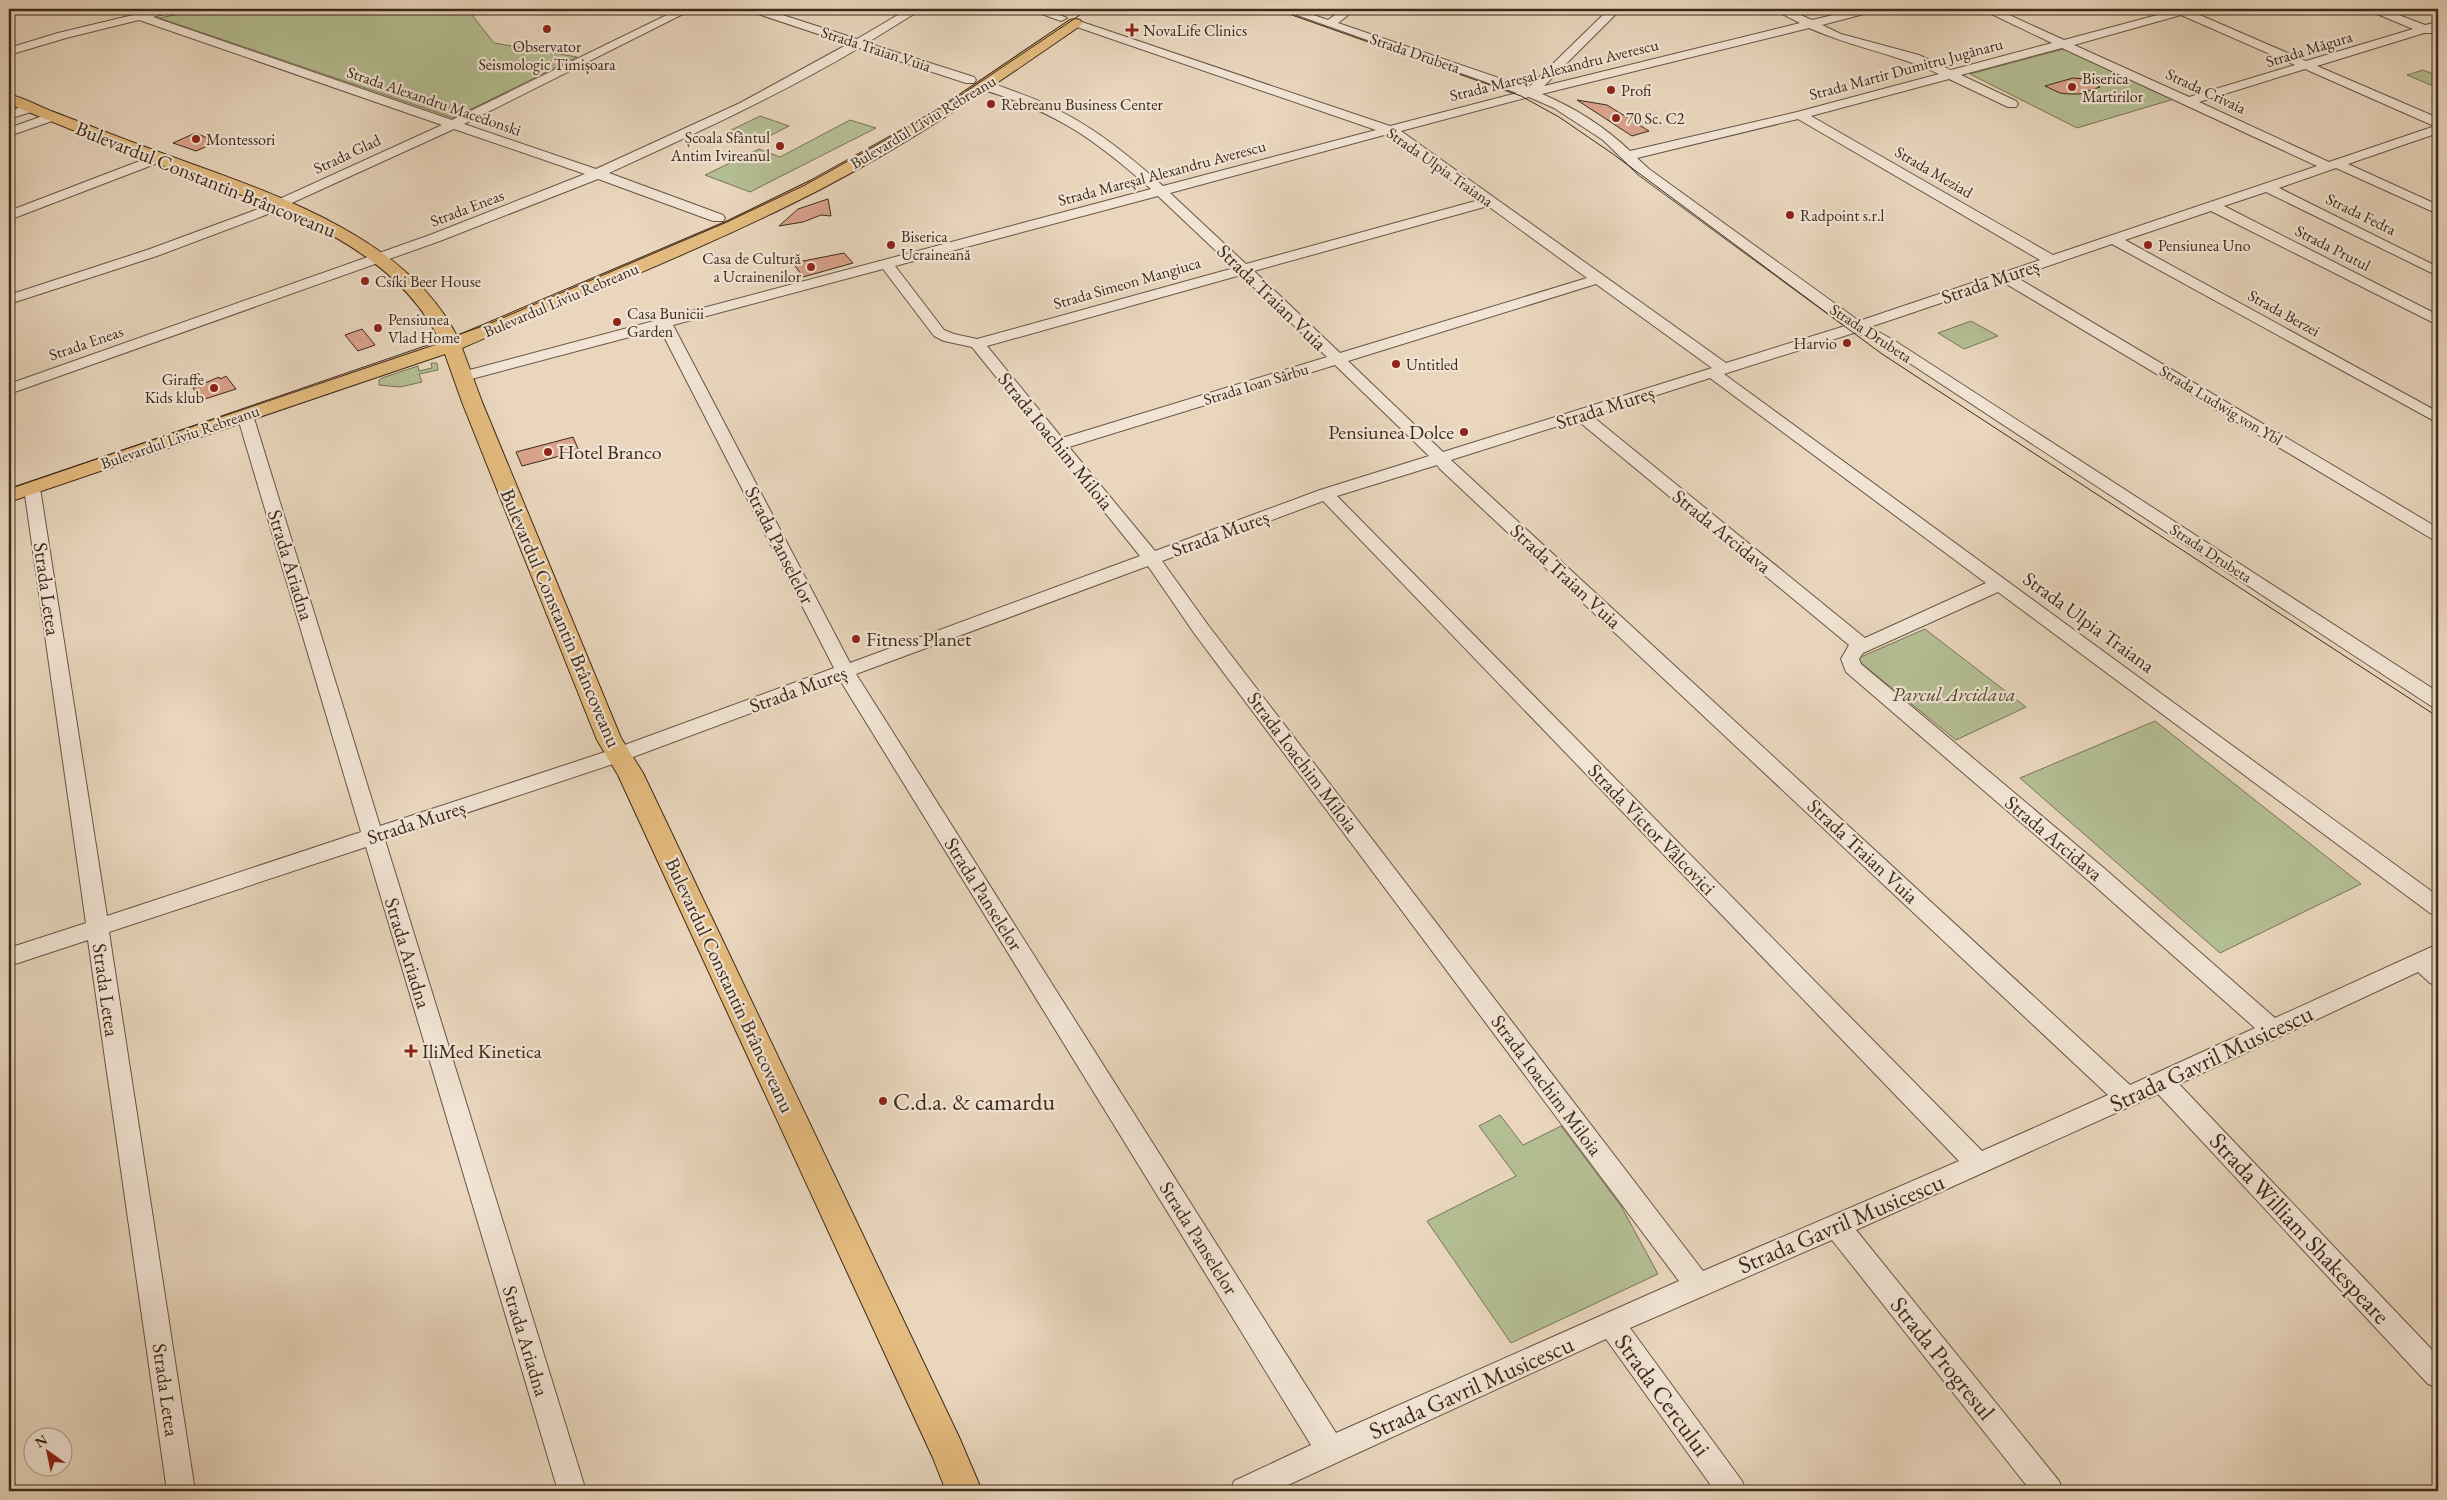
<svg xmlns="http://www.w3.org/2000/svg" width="2447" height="1500" viewBox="0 0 2447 1500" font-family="'EB Garamond',serif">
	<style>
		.green { fill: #b4be93; stroke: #787456 }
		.building { fill: #d9a28b; stroke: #3d291a }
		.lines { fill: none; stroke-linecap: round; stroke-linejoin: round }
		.minor-casing { stroke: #685443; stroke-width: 2 }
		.major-casing { stroke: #3d291a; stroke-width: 2 }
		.minor { fill: #f1e4d4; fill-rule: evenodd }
		.major { fill: #e4bb7e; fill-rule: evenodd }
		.tram { stroke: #3d291a; stroke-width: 1 }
		.poi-dot { fill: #8f2418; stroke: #f1e4d4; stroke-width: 2 }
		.labels { text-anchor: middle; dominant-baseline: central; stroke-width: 4.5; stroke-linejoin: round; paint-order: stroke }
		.far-poi-label { font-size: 16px; fill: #3d291a; stroke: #f1e4d4; text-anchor: start }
		.far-street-label { font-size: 16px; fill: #3d291a; stroke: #f1e4d4 }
		.street-label { font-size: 20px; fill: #3d291a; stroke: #f1e4d4 }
		.poi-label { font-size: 20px; fill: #3d291a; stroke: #f1e4d4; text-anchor: start }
		.park-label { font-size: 20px; font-style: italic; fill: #554732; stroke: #f1e4d4 }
		.near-street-label { font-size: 24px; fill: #3d291a; stroke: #f1e4d4 }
		.near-poi-label { font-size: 24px; fill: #3d291a; stroke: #f1e4d4; text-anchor: start }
	</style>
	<rect width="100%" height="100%" fill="#e9d6bd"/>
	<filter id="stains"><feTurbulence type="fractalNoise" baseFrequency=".004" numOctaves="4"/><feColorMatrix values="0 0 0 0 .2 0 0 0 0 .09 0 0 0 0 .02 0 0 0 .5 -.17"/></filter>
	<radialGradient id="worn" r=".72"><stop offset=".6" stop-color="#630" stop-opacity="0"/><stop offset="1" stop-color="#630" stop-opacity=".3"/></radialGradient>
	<path class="green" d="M205 9H509L472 15 494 43 577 57 453 118 159 18Z
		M2067 48 2174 99 2077 128 1970 74Z
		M2423 70 2438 76V88L2407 75Z
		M760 116 789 126 754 144 725 133Z
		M850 120 876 128 750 192 705 175 759 149 780 157Z
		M1971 321 1998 336 1964 349 1938 333Z
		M431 363H437L438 370 419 374 422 382 400 387 379 385V380L382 378 418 366 419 371 432 368Z
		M1925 629 2026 707 1956 740 1856 659Z
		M2155 721 2361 884 2220 953 2020 778Z
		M1500 1115 1523 1145 1561 1126 1621 1206 1658 1274 1511 1343 1427 1221 1516 1176 1479 1126Z"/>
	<path class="building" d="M2073 78 2083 79 2100 87 2079 94H2069L2060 93 2045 86Z
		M1577 100 1607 105 1649 131 1632 136Z
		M193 134H198L217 142 196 151 173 143Z
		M828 199 831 216 821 215 803 222 779 226 798 209Z
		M844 253 853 263 803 277 793 263Z
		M362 329 375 345 358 351 345 335Z
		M226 376 236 389 202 400 193 388 219 377 220 379Z
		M573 437 579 451 522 466 516 452Z"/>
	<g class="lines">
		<defs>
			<path id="minor" d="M158 9H177L175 11 153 17 452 120 679 9H693L464 124 596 169 740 103 848 44 749 11 747 9H764L857 39 908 9H922L867 43 974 77 976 80 974 83H966L859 48C778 96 694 134 609 173L723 215 725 218 723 221H713L598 179 440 241 9 394V384L430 235 585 174 454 129 263 216 157 256 9 304V295L147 250 253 211 442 125 139 20 66 38 9 55V48L58 33Z
				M1028 9H1045L1067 18 1061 21Z
				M1280 9H1296L1328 20 1343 9H1356L1338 23 1528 88 1609 9H1621L1544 86 1800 23 1772 9H1787L1812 20 1858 9H1877L1875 11 1822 25 1841 34 1919 55 1951 70 2052 43 1981 9H1996L2064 40 2172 11 2170 9H2198L2193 12 2306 61 2413 29 2370 11 2368 9H2383L2425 25 2438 22V29L2434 30 2433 33H2424L2317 66 2438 118V133L2348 164 2438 205V214L2336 168 2279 188 2438 267V276L2266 192 2224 206 2438 315V325L2211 211 2125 240 2438 412V423L2112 244 2016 277 2438 528V540L2432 539 2003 282 1870 327 1895 341 2438 692V708L2431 706 1885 347 1857 332 1724 374 2438 896V915L2430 913 1998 592 1863 653 1859 659 1861 664 2105 869 2275 1018 2438 944V986L2430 983 2418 972 2179 1084 2438 1356V1388L2428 1384 2158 1094 1856 1230 2059 1481 2063 1491H2031L1832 1240 1630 1328 1742 1481 1746 1491H1715L1606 1339 1275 1491H1230L1234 1481 1311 1445 840 680 625 760 385 840 586 1491H558L366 847 109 932 195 1491H167L88 940 9 966V948L86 923 24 488 26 484H38L40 488 107 916 361 832 237 415 239 412H251L253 415 380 826 611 750 834 668 660 329 464 381 456 376 458 373 1151 189C1093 138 1056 112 981 89L979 86 981 83C990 81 1002 87 1010 90 1073 111 1115 143 1163 186L1376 130 1071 25V21H1079L1390 126 1517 93ZM2181 15 2295 65 2189 97 2074 45ZM1809 28C1851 47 1897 54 1939 74L1797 112 1630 151C1605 127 1575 108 1542 94ZM2062 48 2317 166 2053 255 1811 116 1949 79 2008 107H2016L2018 104 2016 101 1961 75ZM2305 69 2434 126H2435L2329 162 2199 102ZM1529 97 1554 108 1603 140 1639 175 1845 326 1726 363 1401 131ZM1798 119 2040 260 1859 321 1649 169 1637 158ZM1388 134 1479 200 1246 264 1170 193ZM1158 196 1234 268 977 339 954 334 944 330 895 266ZM1488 206 1587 278 1340 353 1254 271ZM883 269 934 336 944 341 972 347 1140 556 850 663 673 325ZM1241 275 1327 357 1062 438 987 346ZM1596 284 1712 368 1443 452 1348 361ZM1335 365 1429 456 1320 490 1155 551 1069 447ZM1710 378 1986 583 1865 638 1592 416ZM1577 420 1849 645 1841 659 1846 672 2089 881 2255 1028 2130 1085 1451 460ZM1437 465 1440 469 2108 1095 1982 1151 1337 496ZM1323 501 1959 1161 1703 1271 1208 625 1162 561ZM1148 566 1194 633 1679 1281 1336 1433 856 674Z
				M30 104 34 105 36 108 34 111 9 119V111Z
				M51 113 57 117 55 120 9 136V128Z
				M158 154 163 155 165 158 163 161 9 220V211Z"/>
			<path id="major" d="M1075 19 1080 20 1082 23 1080 26C996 84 912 142 821 189 705 249 582 296 462 348L482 402 621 738 643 773 959 1437 982 1491H946L933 1458 618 775 597 740 462 402 445 354 9 502V489L441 343C393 242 271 206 174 170 119 149 64 127 9 104V94C23 98 37 105 51 111 78 121 105 132 132 142 241 184 400 225 457 336L728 221 810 181 934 112 1070 20Z"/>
		</defs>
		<use href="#minor" class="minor-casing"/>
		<use href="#major" class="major-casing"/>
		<use href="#minor" class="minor"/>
		<use href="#major" class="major"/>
		<path class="tram" d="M1275 9 1521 96 1559 117 1613 154 1882 354 2438 717
			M9 489 486 325 727 222 805 185 934 113 1089 9"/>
	</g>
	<g class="poi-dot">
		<circle cx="547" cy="29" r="5"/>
		<path d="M1129.5 22.5h5v5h5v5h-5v5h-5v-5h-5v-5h5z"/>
		<circle cx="2072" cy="87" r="5"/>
		<circle cx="1611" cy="90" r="5"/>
		<circle cx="991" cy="104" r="5"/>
		<circle cx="1616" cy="118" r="5"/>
		<circle cx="196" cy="139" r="5"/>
		<circle cx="780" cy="146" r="5"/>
		<circle cx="1790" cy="215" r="5"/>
		<circle cx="891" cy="245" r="5"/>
		<circle cx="2148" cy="245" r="5"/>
		<circle cx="811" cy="267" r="5"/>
		<circle cx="365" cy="281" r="5"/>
		<circle cx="617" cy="322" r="5"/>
		<circle cx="378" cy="328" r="5"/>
		<circle cx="1847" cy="343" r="5"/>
		<circle cx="1396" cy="364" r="5"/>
		<circle cx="214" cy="388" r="5"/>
		<circle cx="1464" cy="432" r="5"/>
		<circle cx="548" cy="452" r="5"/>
		<circle cx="856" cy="639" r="5"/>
		<path d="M408.5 1043.5h5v5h5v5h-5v5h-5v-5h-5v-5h5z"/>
		<circle cx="883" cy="1101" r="5"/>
	</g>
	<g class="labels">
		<g class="far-poi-label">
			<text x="1143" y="30">NovaLife Clinics</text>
			<text x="547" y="46" text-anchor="middle">Observator<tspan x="547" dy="18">Seismologic Timișoara</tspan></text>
			<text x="2082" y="78">Biserica<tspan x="2082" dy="18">Martirilor</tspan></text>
			<text x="1621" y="90">Profi</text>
			<text x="1001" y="104">Rebreanu Business Center</text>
			<text x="1626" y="118">70 Sc. C2</text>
			<text x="770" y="137" text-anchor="end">Școala Sfântul<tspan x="770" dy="18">Antim Ivireanul</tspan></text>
			<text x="206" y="139">Montessori</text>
			<text x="1800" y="215">Radpoint s.r.l</text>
			<text x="901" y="236">Biserica<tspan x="901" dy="18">Ucraineană</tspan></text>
			<text x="2158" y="245">Pensiunea Uno</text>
			<text x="801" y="258" text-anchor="end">Casa de Cultură<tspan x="801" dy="18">a Ucrainenilor</tspan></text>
			<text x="375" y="281">Csíki Beer House</text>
			<text x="627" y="313">Casa Bunicii<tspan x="627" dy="18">Garden</tspan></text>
			<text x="388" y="319">Pensiunea<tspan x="388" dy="18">Vlad Home</tspan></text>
			<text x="1837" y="343" text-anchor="end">Harvio</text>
			<text x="1406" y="364">Untitled</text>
			<text x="204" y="379" text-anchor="end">Giraffe<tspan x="204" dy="18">Kids klub</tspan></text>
		</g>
		<g class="far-street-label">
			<text transform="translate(876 49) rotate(18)">Strada Traian Vuia</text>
			<text transform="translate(2309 49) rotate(-17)">Strada Măgura</text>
			<text transform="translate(1415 53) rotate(19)">Strada Drubeta</text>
			<text transform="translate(1906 69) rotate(-15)">Strada Martir Dumitru Jugănaru</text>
			<text transform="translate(1554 70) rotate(-14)">Strada Mareșal Alexandru Averescu</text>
			<text transform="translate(2206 91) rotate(25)">Strada Crivaia</text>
			<text transform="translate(434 101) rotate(19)">Strada Alexandru Macedonski</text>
			<text transform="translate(923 122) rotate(-31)">Bulevardul Liviu Rebreanu</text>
			<text transform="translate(347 154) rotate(-25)">Strada Glad</text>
			<text transform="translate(1440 167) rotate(35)">Strada Ulpia Traiana</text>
			<text transform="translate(1934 172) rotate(30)">Strada Meziad</text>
			<text transform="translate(1162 173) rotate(-15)">Strada Mareșal Alexandru Averescu</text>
			<text transform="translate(467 208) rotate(-21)">Strada Eneas</text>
			<text transform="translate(2361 214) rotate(26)">Strada Fedra</text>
			<text transform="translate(2333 248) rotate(27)">Strada Prutul</text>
			<text transform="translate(1127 283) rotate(-16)">Strada Simeon Mangiuca</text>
			<text transform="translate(561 300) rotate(-23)">Bulevardul Liviu Rebreanu</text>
			<text transform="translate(2284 313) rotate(29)">Strada Berzei</text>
			<text transform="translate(1871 333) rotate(33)">Strada Drubeta</text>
			<text transform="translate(86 343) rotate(-19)">Strada Eneas</text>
			<text transform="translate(1256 384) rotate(-17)">Strada Ioan Sârbu</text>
			<text transform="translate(2221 405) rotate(31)">Strada Ludwig von Ybl</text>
			<text transform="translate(180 437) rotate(-19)">Bulevardul Liviu Rebreanu</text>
			<text transform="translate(2211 553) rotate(33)">Strada Drubeta</text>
		</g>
		<g class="street-label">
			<text transform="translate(206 179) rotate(22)">Bulevardul Constantin Brâncoveanu</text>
			<text transform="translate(1990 281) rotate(-19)">Strada Mureș</text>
			<text transform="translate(1272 297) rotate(44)">Strada Traian Vuia</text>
			<text transform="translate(1605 407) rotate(-18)">Strada Mureș</text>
			<text transform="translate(1056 441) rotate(51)">Strada Ioachim Miloia</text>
			<text transform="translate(1722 531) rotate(39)">Strada Arcidava</text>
			<text transform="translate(1220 533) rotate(-20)">Strada Mureș</text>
			<text transform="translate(780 545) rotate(63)">Strada Panselelor</text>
			<text transform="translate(291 565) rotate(73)">Strada Ariadna</text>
			<text transform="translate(1566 576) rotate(43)">Strada Traian Vuia</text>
			<text transform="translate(47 589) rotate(82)">Strada Letea</text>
			<text transform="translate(561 618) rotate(67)">Bulevardul Constantin Brâncoveanu</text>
			<text transform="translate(2089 622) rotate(36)">Strada Ulpia Traiana</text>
			<text transform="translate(798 689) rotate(-20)">Strada Mureș</text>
			<text transform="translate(1303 762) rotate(53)">Strada Ioachim Miloia</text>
			<text transform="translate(416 822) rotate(-18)">Strada Mureș</text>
			<text transform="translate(1652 829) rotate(46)">Strada Victor Vâlcovici</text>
			<text transform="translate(2054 838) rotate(40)">Strada Arcidava</text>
			<text transform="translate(1863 851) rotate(43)">Strada Traian Vuia</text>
			<text transform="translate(984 894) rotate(58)">Strada Panselelor</text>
			<text transform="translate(408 953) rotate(73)">Strada Ariadna</text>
			<text transform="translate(730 985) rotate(65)">Bulevardul Constantin Brâncoveanu</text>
			<text transform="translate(106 990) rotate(82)">Strada Letea</text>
			<text transform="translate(1547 1085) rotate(53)">Strada Ioachim Miloia</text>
			<text transform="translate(1199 1238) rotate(58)">Strada Panselelor</text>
			<text transform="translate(526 1341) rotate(73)">Strada Ariadna</text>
			<text transform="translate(166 1390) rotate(82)">Strada Letea</text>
		</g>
		<g class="poi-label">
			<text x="1454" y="432" text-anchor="end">Pensiunea Dolce</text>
			<text x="558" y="452">Hotel Branco</text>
			<text x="866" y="639">Fitness Planet</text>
			<text x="422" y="1051">IliMed Kinetica</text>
		</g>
		<g class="park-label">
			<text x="1954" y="694">Parcul Arcidava</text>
		</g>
		<g class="near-street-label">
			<text transform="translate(2211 1058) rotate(-25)">Strada Gavril Musicescu</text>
			<text transform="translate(1841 1223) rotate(-23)">Strada Gavril Musicescu</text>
			<text transform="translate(2300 1228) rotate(47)">Strada William Shakespeare</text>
			<text transform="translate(1943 1358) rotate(51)">Strada Progresul</text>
			<text transform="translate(1471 1387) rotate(-24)">Strada Gavril Musicescu</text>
			<text transform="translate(1663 1395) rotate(54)">Strada Cercului</text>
		</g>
		<g class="near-poi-label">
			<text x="893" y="1101">C.d.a. &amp; camardu</text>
		</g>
	</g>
	<rect width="2447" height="1500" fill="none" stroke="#e9d6bd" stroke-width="30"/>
	<rect x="10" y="10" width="2427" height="1480" fill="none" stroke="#3d291a" stroke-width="2.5"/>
	<rect x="15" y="15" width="2417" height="1470" fill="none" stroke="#3d291a"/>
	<g transform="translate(48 1452) rotate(327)"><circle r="24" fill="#f1e4d4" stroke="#a9998a"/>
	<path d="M0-4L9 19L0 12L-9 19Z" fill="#8f2418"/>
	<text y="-8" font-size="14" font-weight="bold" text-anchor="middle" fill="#3d291a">N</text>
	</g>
	<rect width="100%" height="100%" filter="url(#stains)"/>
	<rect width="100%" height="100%" fill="url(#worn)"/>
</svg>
